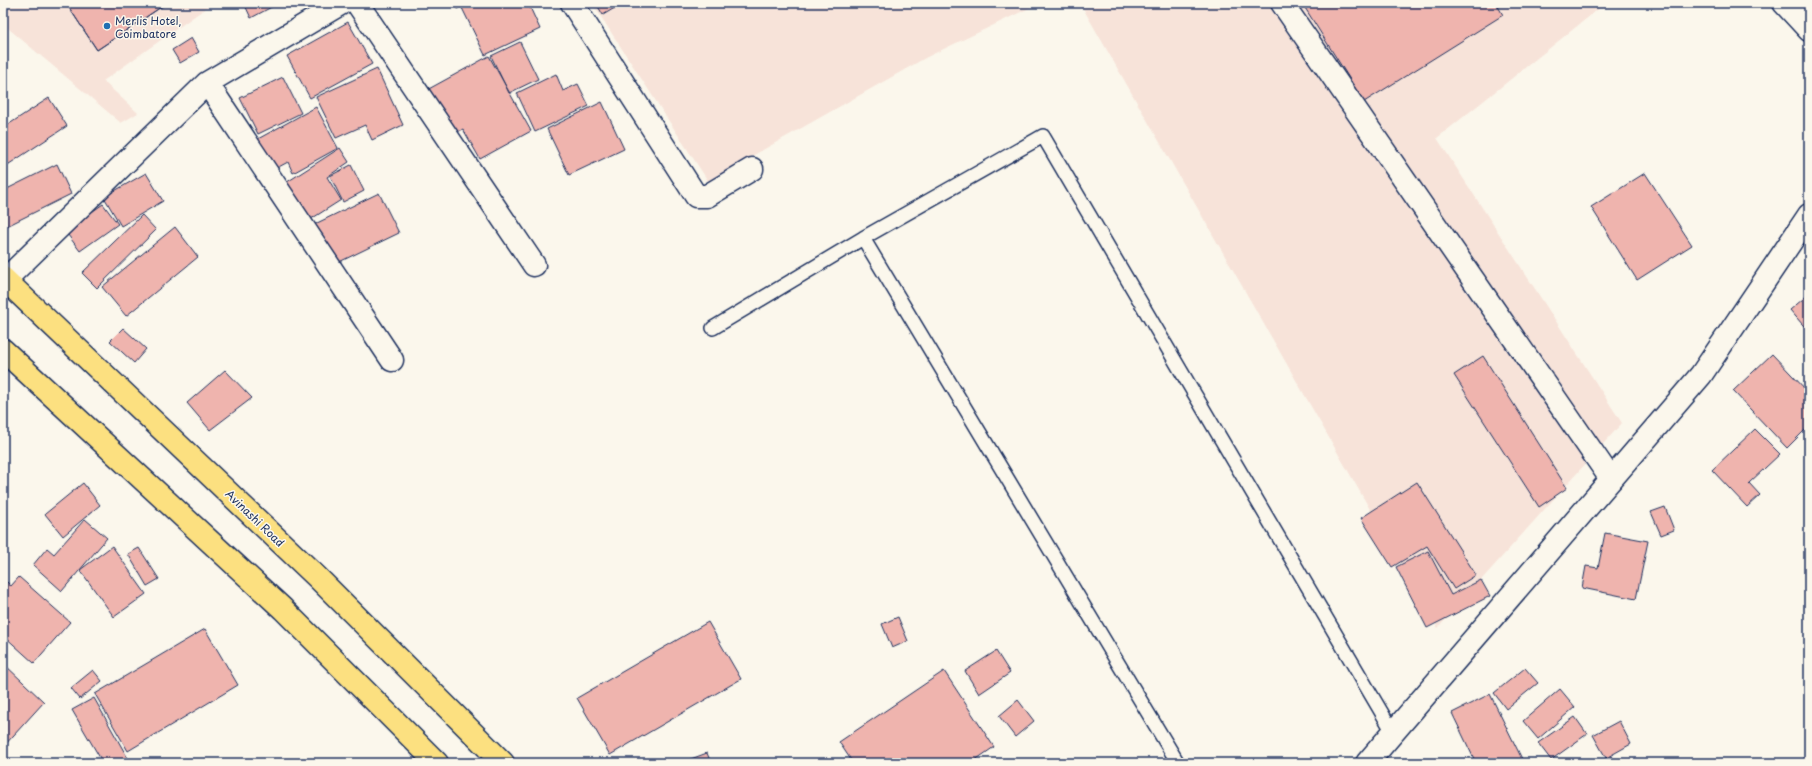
<svg xmlns="http://www.w3.org/2000/svg" width="1812" height="766" viewBox="0 0 1812 766" font-family="'Playpen Sans',sans-serif">
	<style>
		.built { fill: #f7e3d9 }
		.building { fill: #efb4ae; stroke: #1b2f5e }
		.lines { fill: none; stroke-linecap: round; stroke-linejoin: round }
		.service-casing { stroke: #1b2f5e; stroke-width: 16 }
		.minor-casing { stroke: #1b2f5e; stroke-width: 25 }
		.tertiary-casing { stroke: #1b2f5e; stroke-width: 25 }
		.primary-casing { stroke: #1b2f5e; stroke-width: 25 }
		.service { stroke: #fbf7ec; stroke-width: 13 }
		.minor { stroke: #fbf7ec; stroke-width: 22 }
		.tertiary { stroke: #fbf7ec; stroke-width: 22 }
		.primary { stroke: #fce080; stroke-width: 22 }
		.poi-dot { fill: #1f6fb2; stroke: #fbf7ec; stroke-width: 1.5 }
		.labels { text-anchor: middle; dominant-baseline: central; stroke-width: 3; stroke-linejoin: round; paint-order: stroke }
		.poi-label { font-size: 11px; fill: #1b2f5e; stroke: #fbf7ec; text-anchor: start }
		.street-label { font-size: 11px; fill: #1b2f5e; stroke: #fbf7ec }
	</style>
	<rect width="100%" height="100%" fill="#fbf7ec"/>
	<filter id="ink" filterUnits="userSpaceOnUse"><feTurbulence type="fractalNoise" baseFrequency=".025" numOctaves="2"/><feDisplacementMap in="SourceGraphic" scale="8" xChannelSelector="R" yChannelSelector="G"/><feConvolveMatrix kernelMatrix="1 2 1 2 8 2 1 2 1" color-interpolation-filters="sRGB"/></filter>
	<g filter="url(#ink)">
		<path class="built" d="M3 3H213L103 81 138 113 121 123 3 24Z
			M592 3H1040L927 57 708 181Z
			M1080 3H1606L1437 138 1622 423 1438 628Z"/>
		<path class="building" d="M66 3H167L97 50Z
			M66 3H167L97 50Z
			M244 3H279L251 18Z
			M453 3H467L457 9Z
			M473 3H528L540 29 485 55 462 8Z
			M596 3H623L603 15Z
			M1302 3H1496L1503 15 1364 102Z
			M348 22 372 64 310 98 287 56Z
			M191 38 199 52 180 63 172 50Z
			M520 42 538 79 509 93 491 56Z
			M489 56 531 131 480 159 463 129 451 136 425 91Z
			M377 69 403 125 372 140 365 125 336 138 316 97Z
			M556 74 563 91 578 84 589 106 535 132 517 93Z
			M283 77 301 113 258 134 240 98Z
			M49 98 67 126 3 168V128Z
			M602 102 624 149 569 175 547 129Z
			M316 107 338 148 293 173 288 162 273 170 256 140Z
			M340 148 349 162 327 177 341 200 308 221 284 184Z
			M57 164 71 194 7 226 3 218V191Z
			M351 165 364 191 343 202 330 176Z
			M146 173 163 201 121 226 104 197Z
			M1645 173 1692 245 1637 280 1591 207Z
			M379 193 399 233 335 264 315 224Z
			M103 204 118 224 80 251 65 231Z
			M142 215 156 230 97 288 82 273Z
			M175 227 198 257 126 316 102 287Z
			M1809 294V332L1790 310Z
			M123 328 146 349 134 363 110 341Z
			M1772 354 1809 393V426L1787 448 1733 391Z
			M1483 356 1567 488 1539 507 1454 375Z
			M225 370 252 398 210 430 187 403Z
			M1755 429 1780 454 1749 483 1760 495 1747 507 1712 470Z
			M1417 482 1476 575 1454 589 1427 546 1392 567 1361 518Z
			M83 483 100 505 63 536 45 514Z
			M1665 507 1674 530 1661 535 1651 512Z
			M85 519 107 538 62 591 33 565 47 548 54 554Z
			M1605 533 1648 541 1636 599 1582 588 1586 566 1598 568Z
			M112 546 146 594 114 617 80 570Z
			M139 548 159 579 147 586 128 554Z
			M1428 551 1451 595 1481 580 1490 596 1427 628 1396 567Z
			M19 577 70 622 34 663 3 635V586L7 582 11 586Z
			M898 617 908 641 892 648 882 624Z
			M708 622 741 679 610 755 577 698Z
			M205 629 238 685 128 751 95 694Z
			M996 651 1010 673 979 694 965 671Z
			M3 663 44 702 3 747Z
			M1525 668 1538 683 1506 709 1494 693Z
			M93 670 102 681 80 699 71 688Z
			M944 671 994 747 971 763H853L839 742Z
			M1560 689 1575 707 1538 739 1523 721Z
			M1490 694 1524 763H1476L1452 713Z
			M94 698 130 762 129 763H103L72 710Z
			M1018 700 1034 721 1015 737 999 716Z
			M1575 717 1587 734 1551 760 1538 743Z
			M1619 721 1631 744 1606 758 1593 735Z
			M707 753 711 763H680Z
			M1611 756 1615 763H1598Z"/>
		<g class="lines">
			<defs>
				<path id="service" d="M863 238 1178 763
					M713 328 863 238 1043 136 1393 732"/>
				<path id="minor" d="M357 3 534 265
					M572 3 696 196H707L752 169
					M1282 3 1611 479
					M1784 3 1809 30
					M207 83 392 360
					M5 280 207 83 342 3"/>
				<path id="tertiary" d="M1367 763 1701 375 1809 215"/>
				<path id="primary" d="M3 278 318 578 503 763
					M3 350 283 609 437 763"/>
			</defs>
			<use href="#service" class="service-casing"/>
			<use href="#minor" class="minor-casing"/>
			<use href="#tertiary" class="tertiary-casing"/>
			<use href="#primary" class="primary-casing"/>
			<use href="#service" class="service"/>
			<use href="#minor" class="minor"/>
			<use href="#tertiary" class="tertiary"/>
			<use href="#primary" class="primary"/>
		</g>
	</g>
	<circle class="poi-dot" cx="107" cy="26" r="4"/>
	<g class="labels">
		<g class="poi-label">
			<text x="115" y="20">Merlis Hotel,<tspan x="115" dy="13">Coimbatore</tspan></text>
		</g>
		<g class="street-label">
			<text transform="translate(255 518) rotate(44)">Avinashi Road</text>
		</g>
	</g>
	<rect width="1812" height="766" fill="none" stroke="#fbf7ec" stroke-width="16"/>
	<rect x="8" y="8" width="1796" height="750" fill="none" stroke="#1b2f5e" stroke-width="1.5" filter="url(#ink)"/>
</svg>
